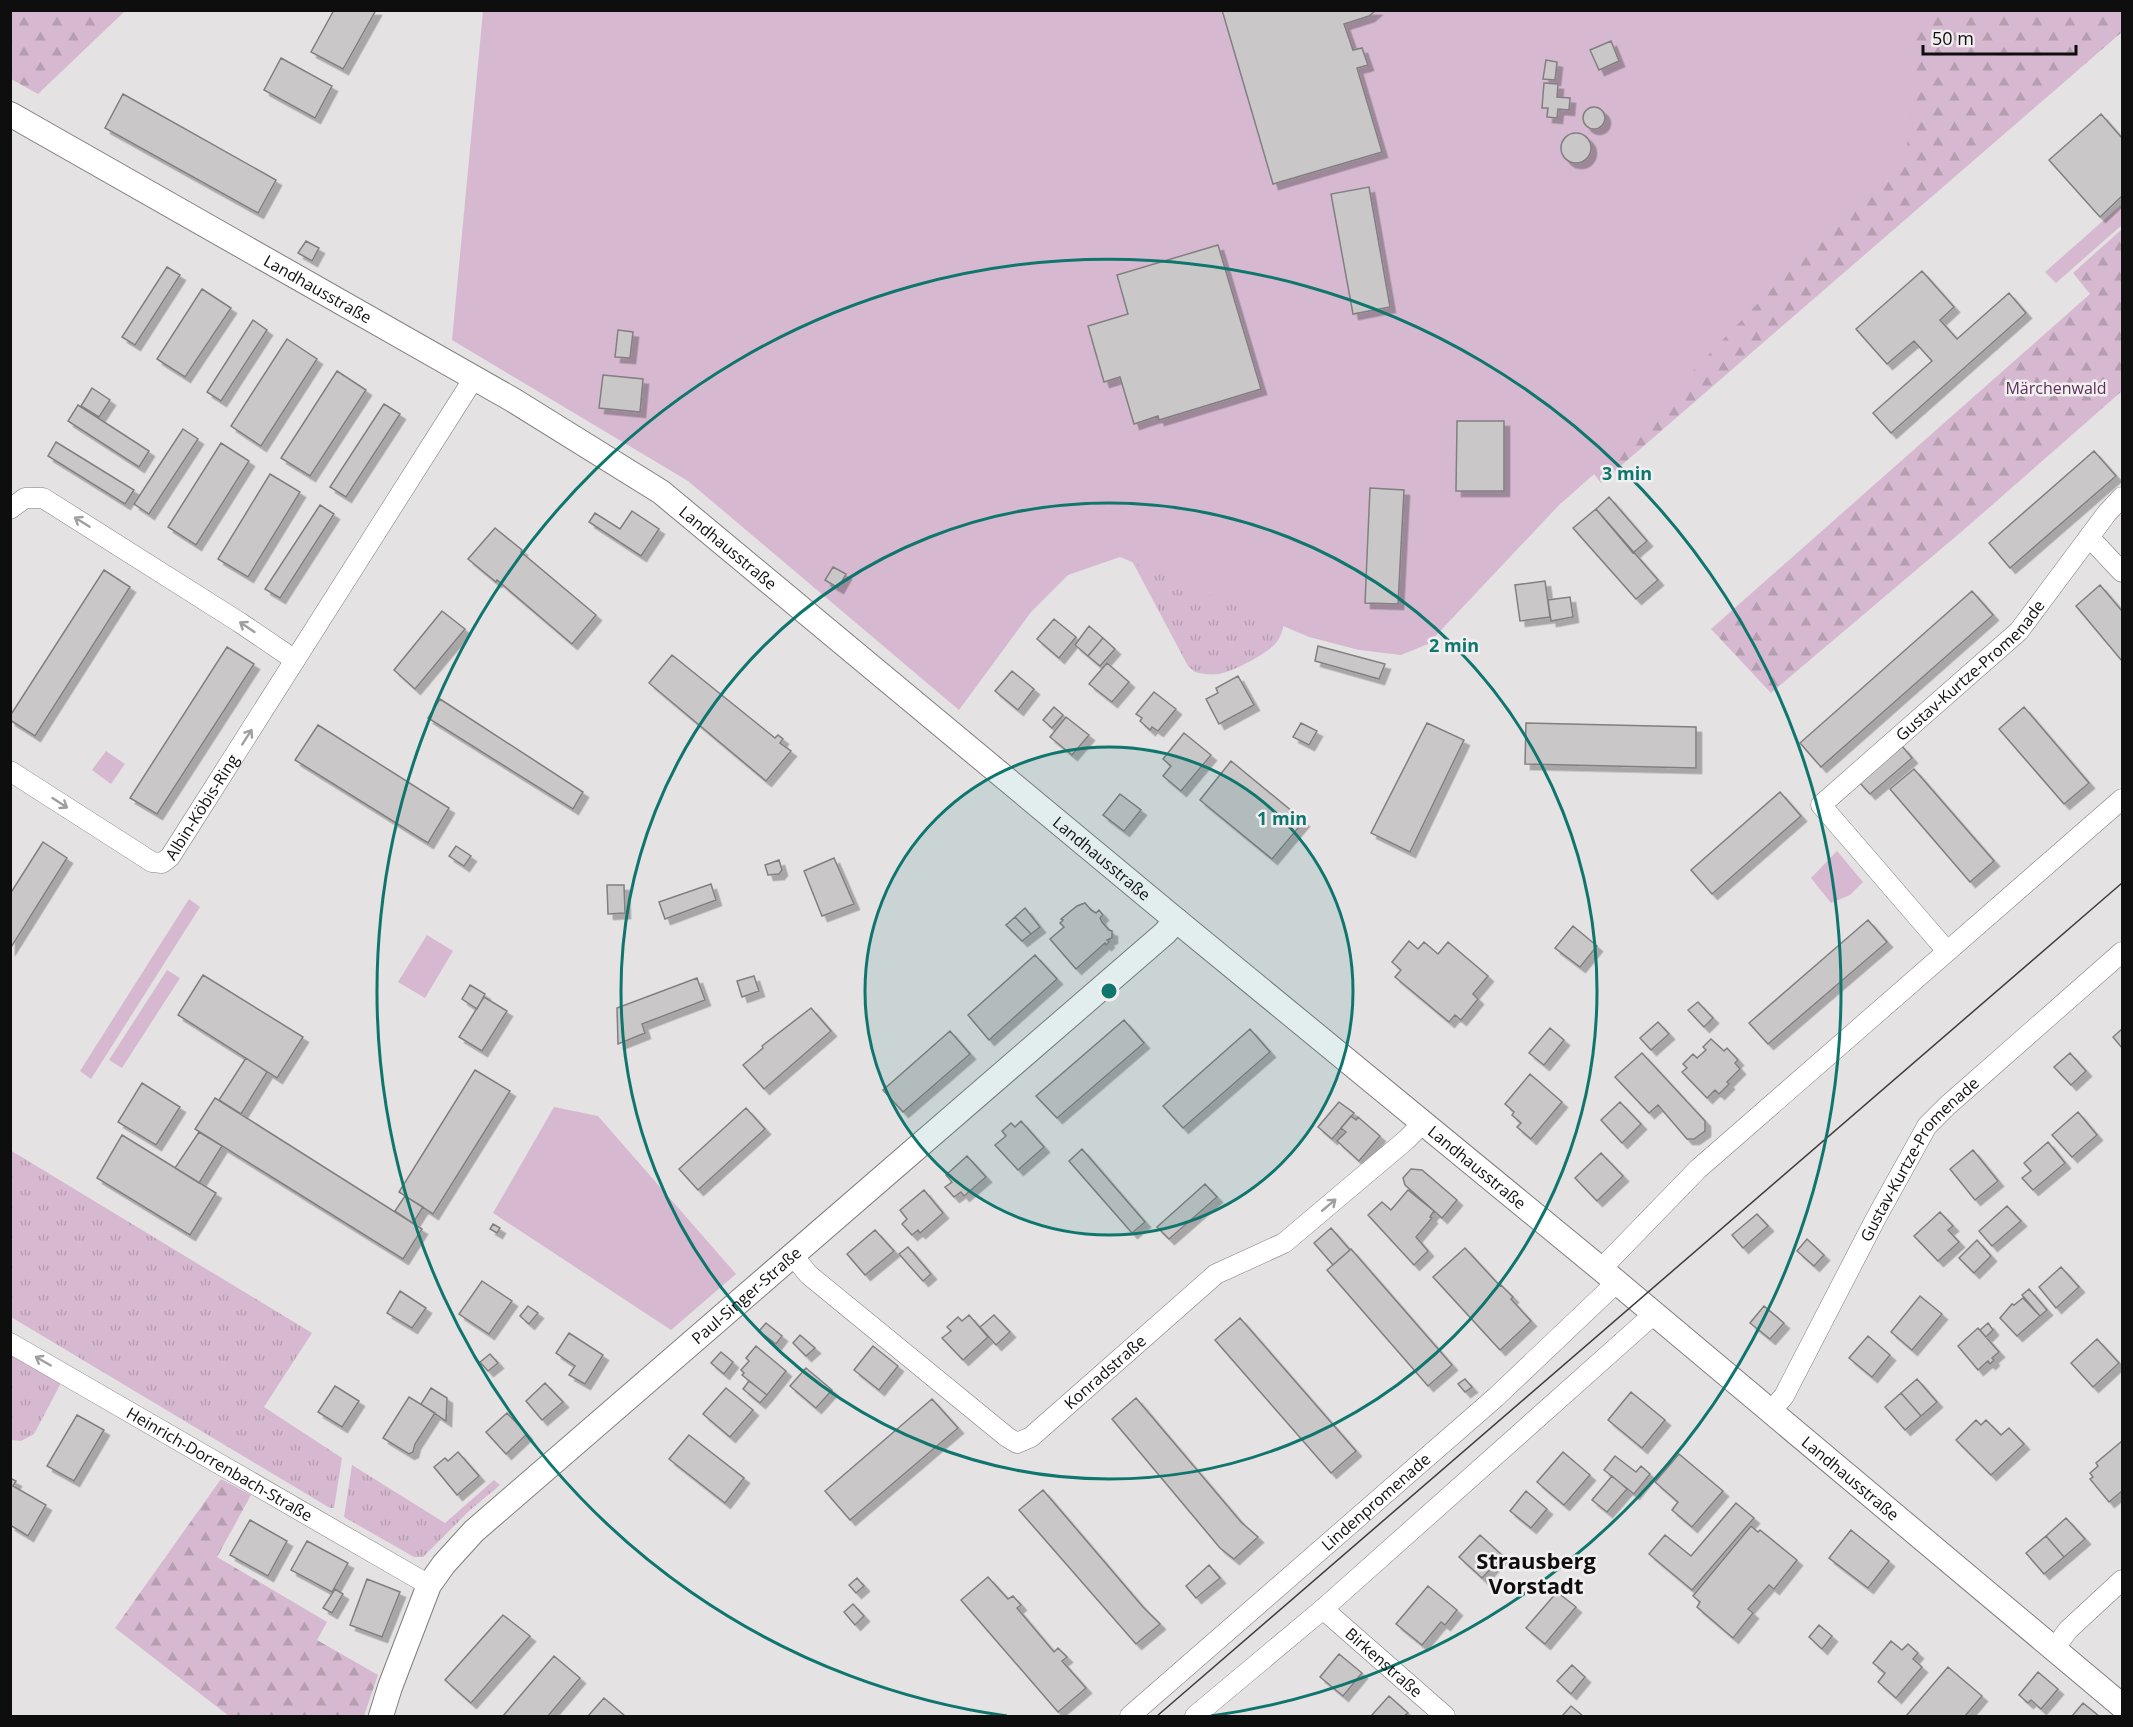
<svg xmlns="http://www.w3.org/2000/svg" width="2133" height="1727" viewBox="0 0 2133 1727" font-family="'Open Sans',sans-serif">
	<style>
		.grass { fill: url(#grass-tufts) }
		.forest { fill: url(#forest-firs) }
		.green { fill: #d6b9d0 }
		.building { fill: #cac7c9; stroke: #827f81; stroke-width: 1.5; filter: url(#shadow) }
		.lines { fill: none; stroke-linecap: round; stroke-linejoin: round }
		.minor-casing { stroke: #807d7f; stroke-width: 21 }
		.tertiary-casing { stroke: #807d7f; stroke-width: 26 }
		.minor { stroke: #fff; stroke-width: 20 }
		.tertiary { stroke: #fff; stroke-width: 24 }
		.tram { stroke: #3e3d3e; stroke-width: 1.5 }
		.oneway { stroke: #9f9f9f }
		.ring { fill: none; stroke: #0f766e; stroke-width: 3 }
		.labels { text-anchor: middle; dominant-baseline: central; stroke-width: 5; stroke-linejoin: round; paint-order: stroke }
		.street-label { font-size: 16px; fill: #0f0e0f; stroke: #f2eff1 }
		.park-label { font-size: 16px; fill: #5d3057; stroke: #f2eff1 }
		.district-label { font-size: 22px; font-weight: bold; fill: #0f0e0f; stroke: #f2eff1 }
		.centre { fill: #0f766e; stroke: #f2eff1; stroke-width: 3 }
		.ring-label { font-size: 18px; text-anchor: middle; font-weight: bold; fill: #0f766e; stroke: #f2eff1; stroke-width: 5; stroke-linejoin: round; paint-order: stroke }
	</style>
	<defs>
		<pattern id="grass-tufts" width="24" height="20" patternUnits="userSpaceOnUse" patternTransform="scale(1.5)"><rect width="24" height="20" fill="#d6b9d0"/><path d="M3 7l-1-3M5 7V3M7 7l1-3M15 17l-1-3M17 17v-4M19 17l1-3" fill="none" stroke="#b69eb1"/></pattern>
		<pattern id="forest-firs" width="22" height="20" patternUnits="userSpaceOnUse" patternTransform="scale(1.5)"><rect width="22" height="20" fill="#d6b9d0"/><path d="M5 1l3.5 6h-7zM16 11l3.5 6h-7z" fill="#b69eb1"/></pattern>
		<filter id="shadow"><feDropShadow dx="5.5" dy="5.5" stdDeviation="0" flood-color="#0004"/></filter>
	</defs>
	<rect width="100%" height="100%" fill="#e5e2e4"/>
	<path class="grass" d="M1123 544 1284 621C1283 631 1280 640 1273 646 1262 656 1232 672 1218 674 1210 675 1202 674 1195 672L1188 666Z
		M10 1150 312 1333 264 1407 342 1458 334 1508H330L11 1317Z
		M11 1354 59 1381 60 1385 34 1434 21 1441 11 1440Z
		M352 1465 445 1523 494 1480 500 1485 469 1511 423 1557H414L344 1517Z"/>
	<path class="forest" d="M11 10H125V11L38 94 11 79Z
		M1546 10 2122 11V32L1601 483 1594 474 1561 503Z
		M2122 229V391L1967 527 1771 693 1711 629 2090 294 2073 273Z
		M221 1479 251 1495 217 1557 327 1622 317 1640 378 1675 364 1716H229L115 1628Z"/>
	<path class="green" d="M483 11H1918L1907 148 1594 474 1561 503 1428 644 1401 655 1359 650 1309 637 1120 557 1068 575 1031 612 959 710 688 481 452 340Z
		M2122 204V225L2056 283 2045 272Z
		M106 751 125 764 111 784 92 770Z
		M1837 851 1863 882 1850 895 1831 903 1811 878Z
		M189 899 200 907 91 1079 80 1071Z
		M427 935 453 951 425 998 398 982Z
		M167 970 180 978 122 1068 109 1060Z
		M554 1107 598 1116 736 1274 671 1330 493 1213Z"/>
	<path class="building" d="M334 10H376L343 69 311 52Z
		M1222 10H1376L1369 16 1344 24 1353 50 1362 48 1368 65 1357 68 1382 152 1273 184Z
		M1611 41 1619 61 1599 70 1590 50Z
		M281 58 332 86 315 118 264 90Z
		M1546 60 1557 62 1555 80 1543 79Z
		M1544 83 1558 84 1557 97 1570 98 1569 110 1558 109 1557 118 1547 117 1548 108H1542Z
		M123 94 276 180 258 213 105 128Z
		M1583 118a11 11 0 1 1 22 0a11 11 0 1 1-22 0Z
		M2101 114 2122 138V196L2100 217 2049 160Z
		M1561 148a15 15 0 1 1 30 0a15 15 0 1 1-30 0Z
		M1369 187 1390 307 1353 314 1331 194Z
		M306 241 319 248 312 261 298 253Z
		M1218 245 1261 389 1159 420 1158 416 1134 424 1120 377 1104 382 1088 326 1128 314 1117 275Z
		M167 267 180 275 135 345 122 337Z
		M1922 271 1954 307 1940 320 1957 339 2009 293 2026 313 1891 433 1873 413 1932 361 1914 341 1887 364 1856 329Z
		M202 289 231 308 185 377 157 359Z
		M253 320 267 330 221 401 207 392Z
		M618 330 633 332 630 358 615 357Z
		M287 339 317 359 261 446 231 426Z
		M337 371 366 390 310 476 281 458Z
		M603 375 643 379 640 412 599 408Z
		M92 388 110 400 99 417 81 406Z
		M384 404 400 414 346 497 330 487Z
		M78 405 149 451 139 467 68 421Z
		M1457 421H1504V491H1456Z
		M183 429 198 439 149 514 134 504Z
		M56 442 134 490 125 504 48 456Z
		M221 443 249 461 196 545 168 527Z
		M2094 451 2116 476 2010 568 1989 543Z
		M270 474 300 492 248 577 218 559Z
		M1370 488 1404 490 1398 604 1365 603Z
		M1609 497 1647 541 1633 553 1596 509Z
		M320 505 334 514 280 598 265 589Z
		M1596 509 1658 580 1636 599 1573 528Z
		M632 511 659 529 641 556 589 522 595 513 620 529Z
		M495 528 522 550 521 552 596 615 572 644 497 580 496 582 468 559Z
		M833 567 846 574 838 588 825 580Z
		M104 570 130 587 35 736 10 720V716Z
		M1545 581 1550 617 1520 621 1515 585Z
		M2100 585 2122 611V661L2076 606Z
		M1972 591 1993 615 1821 767 1800 743Z
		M1570 597 1573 617 1551 621 1548 600Z
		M442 611 465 629 415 689 394 670Z
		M1054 619 1076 637 1059 658 1037 639Z
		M1089 626 1103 638 1088 656 1075 645Z
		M1103 638 1115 649 1100 666 1088 656Z
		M1318 646 1385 664 1379 679 1315 661Z
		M227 647 254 664 157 814 130 798Z
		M672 655 775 738 778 735 783 739 780 743 791 751 766 781 649 683Z
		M1107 663 1129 682 1112 702 1089 684Z
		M1012 671 1034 689 1018 710 995 691Z
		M1238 676 1254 705 1219 724 1206 699 1218 693 1216 688Z
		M1154 692 1176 709 1158 731 1152 727 1150 730 1140 721 1142 718 1136 714Z
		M440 699 583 792 573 809 428 718Z
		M1054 707 1063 715 1052 728 1043 720Z
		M2024 707 2089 783 2064 804 1999 729Z
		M1066 717 1089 735 1072 755 1050 737Z
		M1301 723 1317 731 1309 745 1293 737Z
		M1427 723 1464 740 1410 852 1371 833Z
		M1526 723 1696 727V768L1525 764Z
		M318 725 449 808 428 843 295 760Z
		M1184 733 1211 755 1181 791 1163 776 1171 766 1163 759Z
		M1902 746 1912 758 1870 794 1859 782Z
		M1231 761 1304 821 1272 859 1200 800Z
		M1914 769 1994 861 1970 882 1890 789Z
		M1780 792 1801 816 1712 894 1691 870Z
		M1120 794 1141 810 1124 831 1103 815Z
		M43 842 67 858 10 949V894Z
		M456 846 471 856 464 866 449 856Z
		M834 858 854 904 822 916 804 871Z
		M779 860 782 870 779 874 768 875 765 865Z
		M711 884 716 900 665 919 659 902Z
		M607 885H624L625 913 608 914Z
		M1085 903 1091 910 1096 913 1099 910 1103 915 1100 918 1102 922 1109 930 1112 931V938L1107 940 1109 942 1106 945 1105 943 1076 969 1050 939 1064 927 1060 923 1063 920 1061 919 1077 906Z
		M1025 908 1040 927 1031 934 1015 917Z
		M1015 917 1031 934 1022 941 1006 925Z
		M1868 920 1887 942 1768 1044 1749 1023Z
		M1573 926 1597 946 1580 967 1555 948Z
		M1409 941 1418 949 1424 942 1438 954 1448 942 1488 976 1473 994 1478 999 1461 1020 1455 1015 1449 1022 1395 977 1401 970 1392 962Z
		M1035 955 1057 979 989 1040 968 1015Z
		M203 975 303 1037 277 1078 178 1015Z
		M754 976 759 991 742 997 737 981Z
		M697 978 705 1000 642 1024 645 1033 618 1044 617 1008Z
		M470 985 485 994 477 1009 462 999Z
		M484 997 507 1011 482 1051 459 1037Z
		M1698 1002 1713 1018 1704 1027 1688 1010Z
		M811 1008 831 1031 764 1089 743 1065 763 1048 762 1046Z
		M1124 1020 1144 1043 1057 1118 1036 1096Z
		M1658 1022 1669 1034 1651 1050 1640 1038Z
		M1550 1028 1564 1040 1544 1065 1529 1053Z
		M1250 1029 1270 1052 1183 1128 1163 1106Z
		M2122 1029V1048L2113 1037Z
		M950 1031 970 1054 903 1112 883 1090Z
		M1711 1039 1724 1051 1727 1048 1738 1060 1735 1063 1740 1069 1727 1082 1729 1084 1719 1094 1715 1090 1707 1098 1682 1072 1687 1068 1683 1064 1693 1054 1697 1058 1706 1050 1703 1047Z
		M1642 1053 1705 1121V1131L1694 1139H1687L1658 1105 1649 1113 1615 1077Z
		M2070 1053 2086 1071 2071 1085 2054 1067Z
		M246 1058 267 1072 241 1114 219 1100Z
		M475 1070 510 1091 433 1214 399 1192Z
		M1530 1074 1562 1102 1531 1139 1517 1127 1521 1123 1512 1115 1514 1112 1505 1104Z
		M142 1083 180 1107 156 1145 118 1122Z
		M215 1098 422 1229 403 1259 195 1129Z
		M1339 1102 1354 1113 1332 1139 1318 1127Z
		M1620 1102 1641 1124 1622 1143 1601 1120Z
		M746 1108 765 1129 698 1190 679 1169Z
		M2078 1112 2097 1135 2072 1157 2052 1135Z
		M1351 1116 1356 1120 1358 1117 1380 1136 1359 1161 1337 1141 1346 1132 1341 1128Z
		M1021 1121 1044 1147 1018 1170 995 1145 1006 1136 1002 1131 1011 1123 1015 1127Z
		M199 1132 222 1146 199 1183 175 1168Z
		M122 1135 216 1193 190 1235 97 1178Z
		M2048 1142 2065 1163 2033 1190 2022 1178 2031 1171 2024 1163Z
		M1082 1149 1145 1222 1132 1233 1069 1161Z
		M1973 1150 1998 1181 1975 1200 1950 1169Z
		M1601 1153 1623 1176 1597 1201 1575 1178Z
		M967 1156 986 1177 964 1196 961 1192 954 1197 945 1187 952 1182 946 1175Z
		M1411 1169 1422 1170 1457 1200 1442 1218 1405 1185 1403 1178Z
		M1205 1184 1217 1197 1169 1239 1157 1227Z
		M924 1190 943 1213 920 1233 918 1230 912 1235 902 1224 907 1219 900 1210Z
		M1408 1190 1434 1211 1430 1217 1432 1218 1416 1237 1428 1251 1414 1265 1368 1215 1382 1202 1391 1210Z
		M405 1196 423 1207 413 1223 395 1211Z
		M2007 1206 2021 1221 1992 1246 1979 1231Z
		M1940 1212 1953 1226 1948 1230 1959 1242 1938 1261 1914 1236Z
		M1757 1214 1768 1226 1743 1248 1732 1235Z
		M493 1224 500 1228 497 1233 490 1229Z
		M1331 1228 1350 1250 1333 1265 1314 1243Z
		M875 1230 894 1251 865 1275 847 1254Z
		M1807 1239 1824 1255 1814 1266 1797 1251Z
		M1977 1240 1991 1256 1974 1273 1959 1258Z
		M908 1247 931 1274 923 1281 899 1254Z
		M1465 1248 1500 1286 1501 1285 1513 1297 1511 1299 1531 1321 1500 1350 1433 1277Z
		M1351 1249 1452 1365 1428 1386 1327 1270Z
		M2061 1267 2079 1287 2056 1308 2039 1287Z
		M482 1281 512 1301 489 1334 459 1314Z
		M2029 1289 2047 1310 2040 1316 2022 1295Z
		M400 1291 426 1308 412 1328 387 1313Z
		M1920 1296 1942 1314 1912 1350 1891 1332Z
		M2023 1298 2040 1316 2017 1336 2000 1318 2012 1304 2014 1305Z
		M528 1306 538 1313 529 1324 520 1316Z
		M1764 1306 1784 1323 1770 1339 1750 1323Z
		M969 1315 988 1337 963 1360 942 1338 951 1331 947 1327 958 1317 962 1321Z
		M994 1315 1010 1332 996 1345 980 1327Z
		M1240 1318 1356 1451 1331 1473 1215 1340Z
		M766 1323 782 1336 776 1344 759 1331Z
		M1988 1323 1993 1330 1986 1337 1980 1330Z
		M1978 1328 1999 1352 1992 1358 1994 1360 1990 1364 1988 1361 1978 1370 1958 1346Z
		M569 1333 603 1355 585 1384 569 1375 575 1366 556 1353Z
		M800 1335 815 1348 806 1356 793 1343Z
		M1868 1336 1890 1355 1872 1377 1849 1358Z
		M2097 1339 2119 1363 2093 1387 2071 1363Z
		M756 1346 786 1371 767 1395 742 1375 744 1373 741 1370 749 1361 746 1358Z
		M873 1346 898 1366 879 1390 854 1370Z
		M721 1352 733 1362 724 1374 711 1363Z
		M490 1354 498 1363 488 1371 480 1362Z
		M806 1368 832 1390 816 1408 790 1386Z
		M1465 1379 1472 1387 1465 1392 1458 1384Z
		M1917 1379 1937 1402 1921 1416 1901 1393Z
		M749 1381 767 1395 760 1403 743 1389Z
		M545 1383 563 1402 542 1420 526 1401Z
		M335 1386 359 1401 342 1427 318 1412Z
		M431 1388 447 1398 446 1421 421 1404Z
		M726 1388 753 1410 730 1437 703 1414Z
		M1631 1392 1665 1420 1642 1448 1608 1420Z
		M1901 1393 1921 1416 1905 1430 1885 1407Z
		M409 1397 435 1413 415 1444 413 1452 409 1454 383 1438Z
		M1136 1398 1241 1522 1258 1537 1234 1559 1220 1548 1112 1419Z
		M932 1399 958 1428 850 1520 825 1491Z
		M507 1413 527 1434 506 1454 486 1432Z
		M77 1415 104 1430 74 1481 47 1466Z
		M1976 1420 1981 1425 1986 1420 2001 1435 2009 1428 2024 1444 1991 1475 1956 1440Z
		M689 1435 744 1478 725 1503 669 1459Z
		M2122 1441V1491L2109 1502 2090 1479 2093 1477 2090 1473 2098 1466 2096 1463Z
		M458 1452 479 1476 457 1495 434 1467 445 1458 448 1461Z
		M1563 1452 1590 1475 1564 1505 1537 1482Z
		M1679 1454 1723 1491 1692 1527 1672 1510 1678 1502 1655 1482Z
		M1615 1456 1636 1472 1641 1466 1650 1474 1634 1494 1604 1470Z
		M1612 1476 1627 1489 1607 1512 1592 1500Z
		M10 1478 16 1481 13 1486 46 1505 28 1536 10 1525Z
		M1043 1490 1143 1607 1160 1624 1136 1644 1019 1510Z
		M1526 1491 1547 1509 1531 1528 1510 1511Z
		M1736 1503 1754 1518 1692 1590 1649 1554 1665 1535 1691 1556Z
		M2066 1518 2085 1539 2064 1557 2046 1536Z
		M250 1520 287 1541 268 1576 230 1555Z
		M1751 1526 1758 1532 1760 1530 1797 1560 1774 1589 1769 1585 1748 1609 1753 1613 1733 1638 1697 1607 1700 1602 1693 1596Z
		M1851 1530 1889 1561 1868 1588 1829 1558Z
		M1480 1535 1503 1556 1482 1578 1459 1557Z
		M2046 1536 2064 1557 2044 1574 2026 1553Z
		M307 1541 348 1563 332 1592 291 1570Z
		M1209 1565 1220 1578 1196 1598 1186 1586Z
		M988 1577 1008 1599 1013 1596 1021 1605 1017 1608 1054 1652 1058 1648 1067 1657 1062 1661 1086 1688 1058 1712 961 1600Z
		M857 1578 864 1586 856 1593 849 1585Z
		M367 1579 400 1592 382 1637 350 1625Z
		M1428 1586 1457 1610 1445 1625 1441 1622 1422 1645 1396 1624Z
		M335 1589 343 1594 332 1613 323 1608Z
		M1557 1592 1576 1607 1545 1644 1526 1628Z
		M853 1604 864 1616 855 1625 844 1612Z
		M503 1615 530 1636 471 1703 445 1680Z
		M1819 1625 1832 1636 1822 1649 1809 1637Z
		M1891 1641 1902 1650 1908 1644 1918 1653 1913 1659 1922 1667 1896 1698 1878 1682 1885 1673 1873 1663Z
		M1339 1654 1362 1673 1343 1696 1320 1677Z
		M554 1656 580 1678 548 1716H503Z
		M1572 1665 1585 1677 1571 1694 1557 1681Z
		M1948 1667 1982 1696 1965 1716H1906Z
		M2038 1672 2058 1689 2041 1709 2031 1700 2028 1703 2019 1695Z
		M1389 1696 1408 1713 1404 1716H1371Z
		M604 1698 625 1716H588Z
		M2083 1703 2099 1716H2072Z
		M1571 1706 1583 1716H1562Z"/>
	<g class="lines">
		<defs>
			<g id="minor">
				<path d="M10 509 25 498H43L239 622 295 660"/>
				<path d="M2089 537 2122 572"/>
				<path id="s1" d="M10 771 152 862 162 863 170 857 474 378"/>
				<path id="s2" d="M1947 951 1821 805 2019 631 2107 513 2122 497"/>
				<path id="s3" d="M793 1256 809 1275 1007 1437 1017 1443 1031 1437 1216 1274 1284 1243 1406 1140 1423 1123"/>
				<path d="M1601 1269 1698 1169 2122 799"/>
				<path id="s4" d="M10 1343 429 1585"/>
				<path id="s5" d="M1771 1411 1784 1396 1876 1218 1927 1126 1947 1106 2122 952"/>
				<path id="s6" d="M1323 1609 1445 1716"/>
				<path d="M2054 1649 2068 1630 2122 1580"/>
				<path id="s7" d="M1130 1716 1496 1397 1616 1283"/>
				<path d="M1195 1716 1323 1609 1654 1314"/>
			</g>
			<g id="tertiary">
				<path id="s8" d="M10 114 513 400 661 492 1176 920 1601 1269 2122 1706"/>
				<path id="s9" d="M381 1716 390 1687 429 1585 444 1564 474 1531 1165 933 1176 920"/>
			</g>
		</defs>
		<use href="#minor" class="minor-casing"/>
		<use href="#tertiary" class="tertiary-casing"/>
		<use href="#minor" class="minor"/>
		<use href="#tertiary" class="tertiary"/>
		<path class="tram" d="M1157 1716 2122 883"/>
	</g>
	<defs><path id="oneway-shaft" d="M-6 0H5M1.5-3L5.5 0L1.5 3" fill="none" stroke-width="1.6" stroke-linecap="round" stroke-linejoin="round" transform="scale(1.5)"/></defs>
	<g class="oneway">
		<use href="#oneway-shaft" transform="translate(82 522) rotate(-148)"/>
		<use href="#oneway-shaft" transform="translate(247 627) rotate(-146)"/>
		<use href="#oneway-shaft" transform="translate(247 737) rotate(-57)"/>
		<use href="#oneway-shaft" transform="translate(60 803) rotate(33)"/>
		<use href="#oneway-shaft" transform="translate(1329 1205) rotate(-40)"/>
		<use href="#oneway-shaft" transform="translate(43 1361) rotate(-150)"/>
	</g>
	<circle cx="1109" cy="991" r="244" fill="#0f766e" fill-opacity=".12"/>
	<g class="ring">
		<circle cx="1109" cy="991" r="244"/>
		<circle cx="1109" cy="991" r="488"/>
		<path d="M1007 1716A732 732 0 1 1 1211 1716"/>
	</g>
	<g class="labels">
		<g class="street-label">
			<text stroke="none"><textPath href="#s8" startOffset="354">Landhausstraße</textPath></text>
			<text stroke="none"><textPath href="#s8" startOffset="840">Landhausstraße</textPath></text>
			<text stroke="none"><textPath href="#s2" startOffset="394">Gustav-Kurtze-Promenade</textPath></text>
			<text stroke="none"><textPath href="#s1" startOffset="248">Albin-Köbis-Ring</textPath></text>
			<text stroke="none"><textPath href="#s8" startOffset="1326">Landhausstraße</textPath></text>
			<text stroke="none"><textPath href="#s5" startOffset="294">Gustav-Kurtze-Promenade</textPath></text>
			<text stroke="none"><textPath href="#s8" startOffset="1812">Landhausstraße</textPath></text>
			<text stroke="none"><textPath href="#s9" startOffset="570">Paul-Singer-Straße</textPath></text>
			<text stroke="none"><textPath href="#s3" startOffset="406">Konradstraße</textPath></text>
			<text stroke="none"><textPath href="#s4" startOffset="242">Heinrich-Dorrenbach-Straße</textPath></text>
			<text stroke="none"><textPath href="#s8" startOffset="2298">Landhausstraße</textPath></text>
			<text stroke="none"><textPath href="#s7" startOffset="326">Lindenpromenade</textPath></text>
			<text stroke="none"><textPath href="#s6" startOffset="81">Birkenstraße</textPath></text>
		</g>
		<g class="park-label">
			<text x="2056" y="388">Märchenwald</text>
		</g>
		<g class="district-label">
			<text x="1536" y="1560">Strausberg<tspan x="1536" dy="25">Vorstadt</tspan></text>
		</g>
	</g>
	<circle cx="1109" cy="991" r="9" class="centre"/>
	<g class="ring-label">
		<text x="1627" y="480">3 min</text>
		<text x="1454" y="652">2 min</text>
		<text x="1282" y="825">1 min</text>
	</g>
	<rect width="2133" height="1727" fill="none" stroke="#0f0e0f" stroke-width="24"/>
	<path d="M1923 45v9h153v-9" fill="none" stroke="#0f0e0f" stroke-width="3"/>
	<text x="1932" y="45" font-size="18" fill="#0f0e0f" stroke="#f2eff1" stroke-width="4.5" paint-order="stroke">50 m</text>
</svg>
